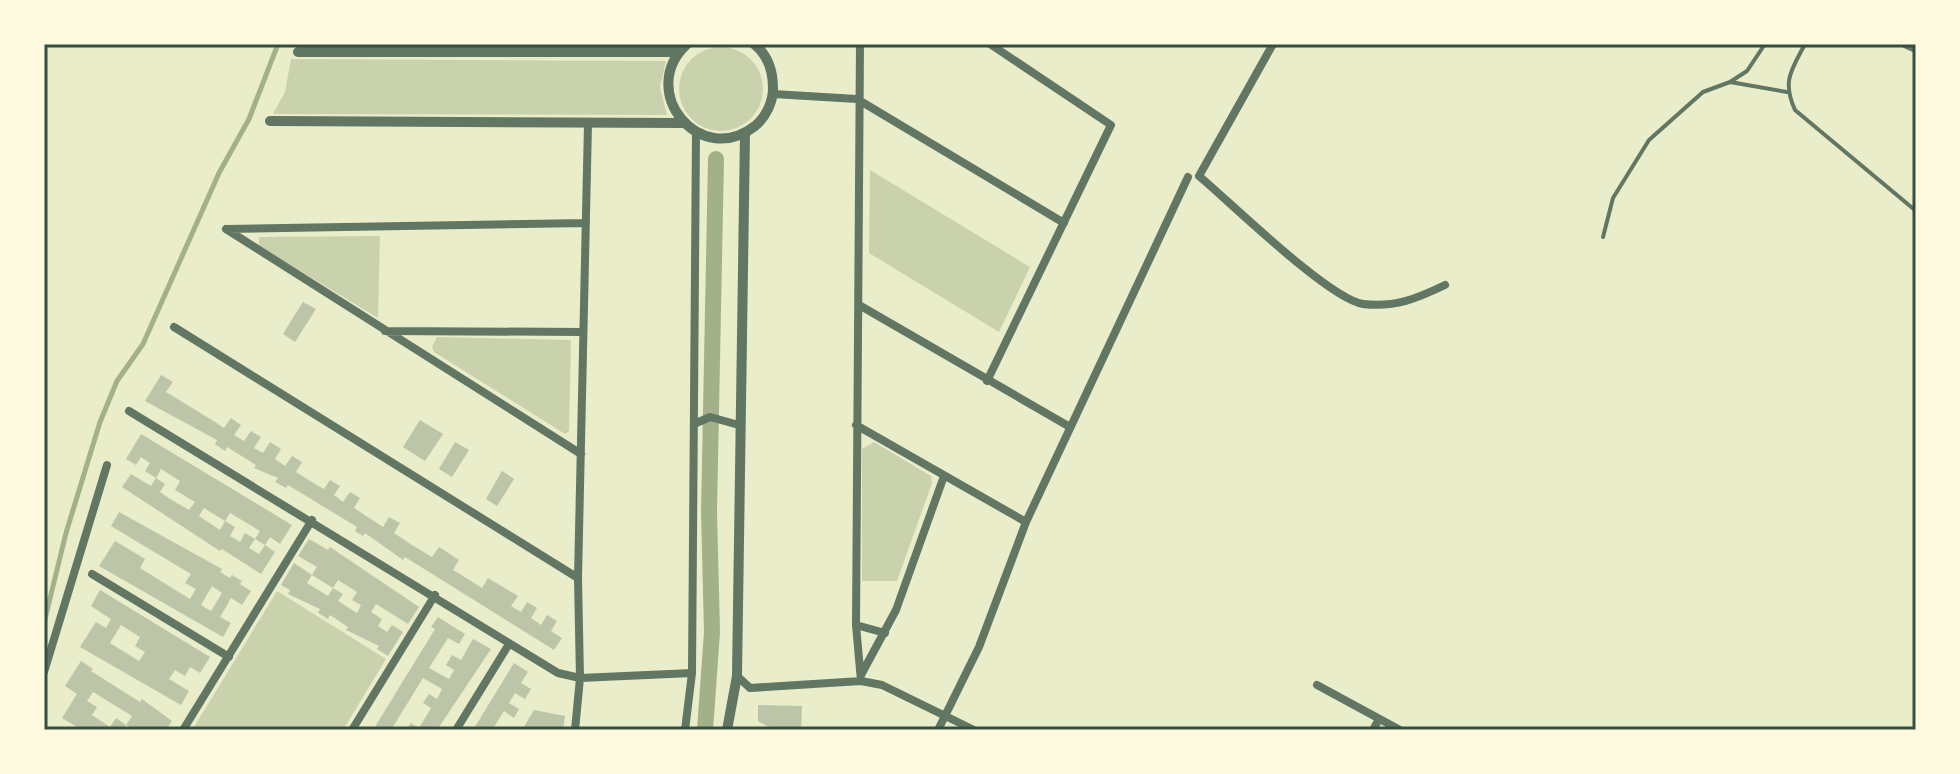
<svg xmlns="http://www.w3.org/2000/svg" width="1960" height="774" viewBox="0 0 1960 774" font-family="'Source Serif 4',serif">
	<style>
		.green { fill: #cad2ad }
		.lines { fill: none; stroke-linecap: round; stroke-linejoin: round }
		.stream { stroke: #a3b18a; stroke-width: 5 }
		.canal { stroke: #a3b18a; stroke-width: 16 }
		.building { fill: #bcc5a7; fill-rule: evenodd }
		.service { stroke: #617663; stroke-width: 4 }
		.minor { stroke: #617663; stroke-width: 8 }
		.tertiary { stroke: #617663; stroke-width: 10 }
		.neatline { fill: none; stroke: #344e41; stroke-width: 3 }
	</style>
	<rect width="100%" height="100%" fill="#e9edc9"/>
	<path class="green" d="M679 89a42 42 0 1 1 84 0a42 42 0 1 1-84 0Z
		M291 59 666 61 660 87 667 115 273 114 285 92Z
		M870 170 1030 267 999 332 869 253Z
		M380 236 378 318 259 246V237Z
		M437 337 571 340 569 431 565 434 434 352 432 347Z
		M874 442 931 476 932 483 897 581H862V449Z
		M277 591 386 659 343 730H198L194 727Z"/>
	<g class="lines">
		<path class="stream" d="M44 623 66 533 100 422 117 381 143 344 219 173 249 119 278 44"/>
		<path class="canal" d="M705 730 712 632 709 512 716 159"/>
	</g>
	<path class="building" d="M303 302 316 309 295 342 283 334Z
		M161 375 173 382 166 392 215 422 224 428 231 418 241 425 234 435 244 441 251 431 261 437 254 448 263 453 270 442 281 449 275 459 285 466 292 456 302 462 296 472 315 484 324 489 330 480 340 486 334 495 343 502 350 492 360 498 354 508 383 527 389 517 400 523 394 533 412 545 432 557 439 547 459 560 453 570 463 576 482 588 488 578 518 596 511 606 521 612 527 602 537 608 531 618 541 625 547 615 557 621 551 631 562 638 554 650 405 557 403 560 365 533 363 536 355 531 357 527 288 485 286 488 275 482 278 478 254 468 256 465 227 447 225 451 215 444 217 440 145 401Z
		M420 420 443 434 425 461 403 447Z
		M141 434 292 525 280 544 270 537 265 545 255 539 260 531 230 513 225 521 204 508 199 516 220 530 225 521 235 527 230 536 240 542 245 533 255 539 249 548 259 554 265 545 275 552 261 574 222 549 220 551 122 487 131 474 151 486 156 478 165 484 160 492 170 499 189 510 195 502 175 490 180 481 161 469 156 478 145 471 150 463 141 457 136 465 126 459Z
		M455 442 469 450 452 477 439 469Z
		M502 471 514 479 497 506 486 499Z
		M119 512 222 569 220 572 230 578 232 575 242 581 240 584 251 591 242 605 231 598 226 607 220 617 231 623 223 637 99 566 115 541 145 559 140 568 190 599 196 589 185 583 191 574 111 526ZM212 586 222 593 211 611 201 605Z
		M309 539 328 550 330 547 419 607 408 624 376 604 371 612 382 619 378 626 387 632 392 625 403 632 388 656 377 649 379 646 346 630 348 627 330 615 328 619 318 613 320 609 288 594 290 590 281 585 294 563 312 575 307 583 328 596 333 588 343 594 338 601 357 613 361 605 352 600 357 592 338 580 333 588 312 575 317 567 298 556Z
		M100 590 210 657 200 673 190 667 185 676 175 670 169 679 189 691 181 705 80 647 96 622 106 628 111 619 91 606ZM121 625 140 637 135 646 145 652 139 661 110 643Z
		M438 617 465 634 459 644 448 638 429 668 449 679 454 670 446 665 452 655 461 660 473 639 491 649 437 730H406L411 723 419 728 431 708 423 703 429 694 437 699 442 689 423 678 391 730H373L435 629 431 627Z
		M81 661 93 669 91 671 140 702 142 699 172 721 166 730H135L126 725 132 716 93 692 87 701 97 707 92 715 110 727 116 718 126 725 123 730H82L62 718 77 694 65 686Z
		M514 663 528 672 521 683 531 689 525 699 515 693 509 703 519 709 514 718 504 711 492 730H473Z
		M758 705 802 706 801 730H774L758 721Z
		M534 710 565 716 563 730H522Z"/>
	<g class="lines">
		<path class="service" d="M1805 44C1791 71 1782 81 1795 110L1916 211
			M1730 82 1787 92
			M1603 237 1613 198 1649 140 1703 92 1730 82 1747 71 1765 44"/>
		<path class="minor" d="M860 44 856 625 861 681
			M1273 44 1199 176C1231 203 1329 299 1363 304 1395 308 1418 298 1445 285
			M1905 44 1916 49
			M773 94 857 99 1064 223
			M226 229 581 454
			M227 229 586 223
			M859 305 1070 427
			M174 327 578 578
			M385 331 583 332
			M987 381 1111 125 990 44
			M129 411 558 673 580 678 692 673
			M694 424 710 417 739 425
			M856 425 1026 522
			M92 574 229 657
			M856 625 885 633
			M44 672 107 465
			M861 675 896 610 944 476
			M737 676 750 688 861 681 882 685 974 730
			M1317 685 1400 730
			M183 730 312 520
			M352 730 435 595
			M456 730 509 644
			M575 730 580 678 578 578 588 124
			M685 730 692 673 696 133
			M938 730 979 647 1026 522 1188 177
			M1373 730 1379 719"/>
		<path class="tertiary" d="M687 44C636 91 700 169 755 126 766 117 773 102 773 88 773 71 768 55 754 44
			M298 52H679
			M270 121 683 123
			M727 730 737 676 745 133"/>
	</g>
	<rect width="1960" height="774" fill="none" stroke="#fefae0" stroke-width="92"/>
	<rect x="46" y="46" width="1868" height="682" class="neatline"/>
</svg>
